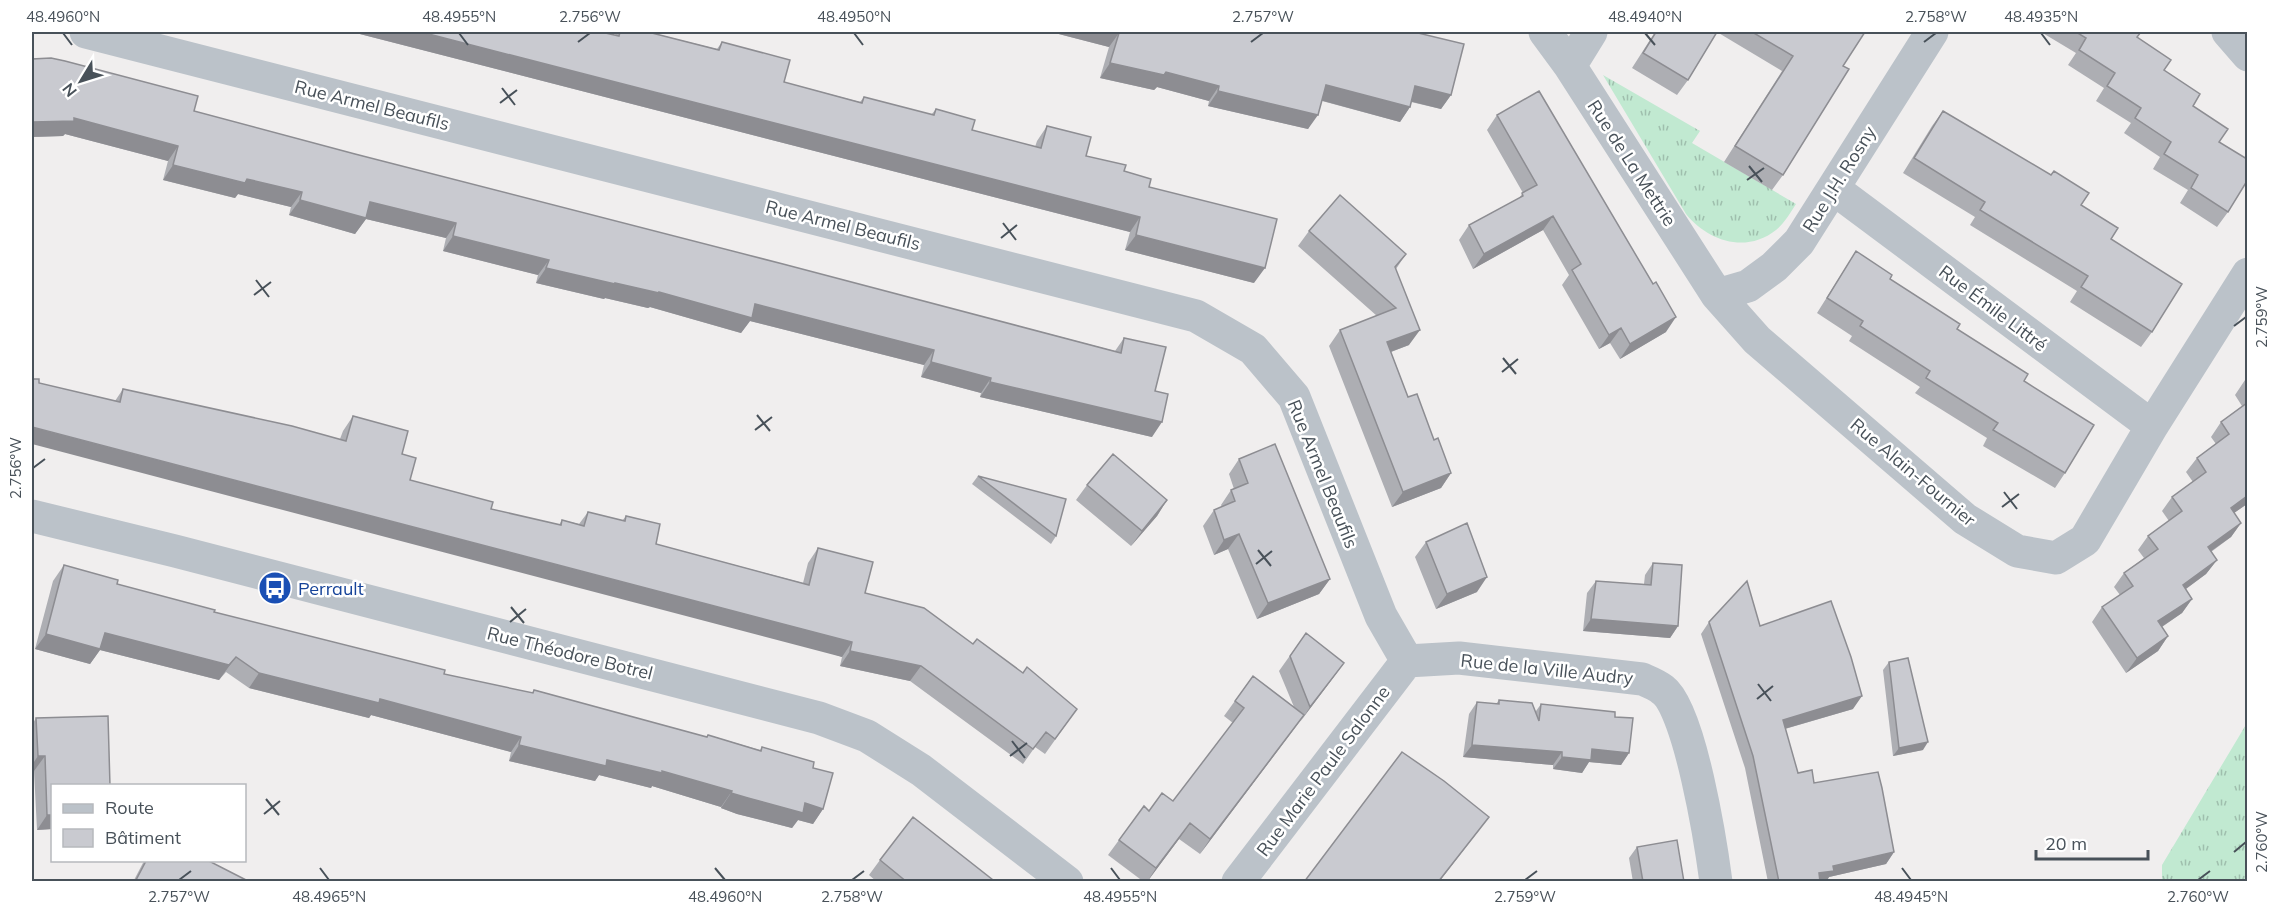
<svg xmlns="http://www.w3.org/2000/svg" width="2279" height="913" viewBox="0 0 2279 913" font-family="Mulish,sans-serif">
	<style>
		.grass { fill: url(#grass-tufts) }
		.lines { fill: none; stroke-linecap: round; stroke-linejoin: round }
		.street { stroke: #bbc2c9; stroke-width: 33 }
		.wall { fill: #adaeb3 }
		.shaded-wall { fill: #8d8d92 }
		.building { fill: #c9cad0; stroke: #8d8d92; stroke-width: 1.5 }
		.ticks { fill: none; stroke: #485159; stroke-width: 2 }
		.labels { text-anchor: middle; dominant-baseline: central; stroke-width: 5; stroke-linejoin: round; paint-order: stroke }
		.street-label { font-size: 18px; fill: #485159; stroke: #fff }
		.transit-label { font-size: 18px; fill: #164399; stroke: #fff; text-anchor: start }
		.neatline { fill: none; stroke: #485159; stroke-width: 2 }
		.ticks-label { font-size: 15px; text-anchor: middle; fill: #485159 }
	</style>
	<defs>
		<pattern id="grass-tufts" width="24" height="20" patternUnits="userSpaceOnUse" patternTransform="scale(1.5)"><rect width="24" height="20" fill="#c1e9d1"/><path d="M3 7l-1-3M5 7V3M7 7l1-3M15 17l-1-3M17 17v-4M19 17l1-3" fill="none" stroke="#9fbfad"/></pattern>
	</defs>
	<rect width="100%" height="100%" fill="#f0eeee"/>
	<path class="grass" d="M1603 75 1700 131 1692 143 1796 204C1790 213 1784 224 1776 230 1746 254 1708 241 1686 214Z
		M2247 723V881H2162V865Z"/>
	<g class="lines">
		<path class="street" d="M86 32 1196 316 1253 349 1294 397 1381 616 1407 661
			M1545 32 1570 66 1717 295 1757 340 1965 519 2017 551 2056 558 2085 540 2152 426 2248 274
			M2228 32 2248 55
			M1570 66 1591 32
			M1834 189 2152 426
			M1717 295 1748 286 1774 267 1799 242 1932 32
			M32 516 175 551 819 718 867 736 921 770 1067 882
			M1407 661 1459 658 1642 679C1649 682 1657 685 1663 690 1690 710 1711 844 1716 882
			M1238 882 1407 661"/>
	</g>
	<path class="wall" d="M352 32H601L615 35 617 32H648L717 49 722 42 784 82 860 102 864 97 931 115 936 109 972 130 1035 147 1037 141 1047 126 1086 156 1124 171 1149 187 1254 283 1125 250 1130 232Z
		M1051 32H1414L1451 95 1441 109 1411 102 1410 107 1400 122 1322 101 1308 129 1208 106 1209 101 1157 87 1154 90 1100 78 1109 47Z
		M1655 32H1865L1843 66 1783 175 1772 190 1724 162 1782 71 1717 32 1688 80 1677 95 1632 68Z
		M2041 32H2141L2137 37 2193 106 2219 142 2228 212 2217 227 2180 203 2188 190 2153 169 2160 157 2124 133 2131 123 2096 101 2104 88 2068 65 2076 53Z
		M194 111 355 154 1115 351 1124 338 1155 391 1152 437 980 397 981 393 921 377 924 365 750 321 741 333 650 307 648 308 605 298 604 299 536 283 538 275 443 251 446 238 366 219 355 234 289 215 291 207 238 194 235 198 163 180 168 161 65 134 63 136 32 137Z
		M1943 111 2081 205 2111 239 2152 332 2141 347 2070 302 2077 291 1970 225 1975 217 1903 173 1932 126Z
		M1497 115 1666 332 1620 359 1610 343 1599 349 1562 285 1569 275 1543 230 1473 269 1459 240 1469 225 1519 198 1523 193 1487 130Z
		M1309 231 1406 254 1396 269 1409 345 1391 352 1408 397 1434 440 1451 473 1441 488 1392 507 1329 346 1340 330 1377 316 1298 246Z
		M1856 251 1890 279 1957 329 2024 381 2065 473 2055 488 1983 446 1987 438 1915 393 1920 387 1849 341 1852 336 1817 313Z
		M2247 379V504L2234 513 2241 523 2231 537 2211 552 2217 560 2206 574 2186 589 2192 599 2182 613 2162 627 2168 636 2158 651 2126 673 2092 622 2102 607 2120 595 2114 587 2124 573 2144 558 2138 550 2148 536 2169 521 2162 511 2172 497 2193 482 2186 472 2197 458 2216 444 2211 437 2221 422 2242 406 2235 395 2245 380Z
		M39 383 115 401 123 389 340 439 343 431 353 416 402 454 410 480 491 509 559 525 562 520 579 524 588 512 622 521 626 516 656 544 803 583 808 563 818 548 865 593 973 644 1023 673 1077 709 1045 754 1035 747 1023 764 910 681 840 666 842 657Z
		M1239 459 1330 579 1319 594 1257 619 1228 549 1214 555 1203 526 1214 510 1222 507 1221 505 1231 490 1234 489 1229 474Z
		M978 476 1056 536 1051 544 972 484Z
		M1087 485 1167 500 1157 516 1131 546 1076 500Z
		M1426 542 1477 592 1436 609 1415 557Z
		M1653 563 1678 626 1670 638 1583 631 1587 593 1596 581 1644 584 1645 575Z
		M64 565 117 584 214 612 444 674 532 693 534 690 707 737 708 735 760 750 762 747 813 768 823 809 813 824 798 820 792 828 737 814 721 808V807L652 786 651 788 599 775 595 781 509 761 511 752 371 715 369 718 249 688 226 672 219 680 100 650 90 664 35 649 53 581Z
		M1709 622 1760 626 1853 709 1785 729 1798 773 1814 783 1894 852 1886 864 1829 877 1826 882H1768L1745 768 1701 634Z
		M1306 633 1344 663 1200 854 1179 839 1147 882H1144L1108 855 1119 840 1149 811 1173 801 1233 723 1224 716 1253 676 1294 707 1279 671Z
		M1889 662 1923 750 1893 756 1883 670Z
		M1499 700 1536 711 1541 704 1615 717 1629 753 1621 765 1589 762 1582 773 1553 769V765L1463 757 1469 714 1477 702 1496 704Z
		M108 716 52 829 37 830 34 771H32V725L36 718Z
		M1637 847 1684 882H1633L1629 858Z
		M880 860 992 882H877L869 875Z
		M144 861H209L250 882H133Z"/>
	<path class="shaded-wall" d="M352 32H421L1140 217 1130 232Z
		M1051 32H1115L1119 33 1109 47Z
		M1110 63 1166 72 1219 86 1209 101 1157 87 1154 90 1100 78Z
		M1326 85 1410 107 1400 122 1316 99Z
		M1415 86 1451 95 1441 109 1405 100Z
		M1218 91 1318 115 1308 129 1208 106Z
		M74 118 178 146 168 161 65 134 63 136 32 137V122Z
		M173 165 247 179 302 192 291 207 238 194 235 198 163 180Z
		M300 200 370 202 456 223 446 238 366 219 355 234 289 215Z
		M1553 216 1543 230 1473 269 1484 254Z
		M1136 235 1265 268 1254 283 1125 250Z
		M453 236 549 260 538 275 443 251Z
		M546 268 659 292 755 304 934 350 924 365 750 321 741 333 650 307 648 308 605 298 604 299 536 283Z
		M1676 317 1666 332 1620 359 1630 344Z
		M1621 328 1610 343 1599 349 1609 335Z
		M1420 330 1409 345 1377 357 1387 342Z
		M931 362 991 378 981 393 921 377Z
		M990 382 1162 422 1152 437 980 397Z
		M32 427 852 642 842 657 32 444Z
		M1451 473 1441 488 1392 507 1403 492Z
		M2247 496V504L2221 522 2231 508Z
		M1167 500 1157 516 1131 546 1142 531Z
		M2241 523 2231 537 2197 561 2208 547Z
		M1239 534 1228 549 1214 555 1224 540Z
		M2217 560 2206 574 2172 599 2183 585Z
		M1487 577 1477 592 1436 609 1447 594Z
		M1330 579 1319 594 1257 619 1268 603Z
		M2192 599 2182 613 2148 636 2158 621Z
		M1591 619 1678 626 1670 638 1583 631Z
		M105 633 236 657 219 680 100 650 90 664 35 649 46 634Z
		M2168 636 2158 651 2126 673 2137 658Z
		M850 651 921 666 910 681 840 666Z
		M1344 663 1333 678 1300 722 1310 707Z
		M259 673 380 699 521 737 511 752 371 715 369 718 249 688Z
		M1862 696 1853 709 1774 732 1783 720Z
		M1304 715 1293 730 1200 854 1210 839Z
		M1928 742 1923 750 1893 756 1899 748Z
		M519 745 607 760 662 771 732 791 721 807 652 786 651 788 599 775 595 781 509 761Z
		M1472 745 1562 752 1553 765 1463 757Z
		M1592 749 1629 753 1621 765 1589 762 1582 773 1553 769 1562 757Z
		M38 756H45L34 771H32V765Z
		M731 793 805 803 823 809 813 824 798 820 792 828 737 814 721 808Z
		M47 815H52V829L37 830Z
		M1489 817 1439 882H1438Z
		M1190 823 1179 839 1147 882 1156 868Z
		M1894 852 1886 864 1829 877 1826 882H1813L1819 873 1833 866Z"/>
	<path class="building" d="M421 32H601L619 36 620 32H648L719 50 722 42 790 60 784 82 862 103 864 97 934 115 936 109 975 120 972 130 1041 148 1047 126 1091 137 1086 156 1126 165 1124 171 1151 179 1149 187 1277 219 1265 268 1136 235 1140 217Z
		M1115 32H1414L1464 44 1451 95 1415 86 1410 107 1326 85 1318 115 1218 91 1219 86 1166 72 1164 75 1110 63 1119 33Z
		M1656 32H1717L1688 80 1643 53Z
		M1752 32H1865L1843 66 1849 69 1783 175 1735 146 1793 56Z
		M2076 32H2141L2137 37 2171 60 2164 70 2200 94 2193 106 2228 129 2219 142 2247 159V181L2228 212 2191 188 2198 175 2164 154 2171 142 2135 118 2141 108 2107 86 2115 73 2079 50 2086 38Z
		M51 58 65 61 198 96 194 111 355 154 783 264 1121 353 1124 338 1166 347 1155 391 1168 394 1162 422 990 382 991 378 931 362 934 350 755 304 752 318 659 292V293L615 283V284L546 268 549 260 453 236 456 223 370 202 366 218 300 200 302 192 247 179 245 183 173 165 178 146 74 118V121L32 122V59Z
		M1539 91 1653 284 1656 282 1676 317 1630 344 1621 328 1609 335 1572 270 1581 264 1553 216 1484 254 1469 225 1523 196 1522 193 1537 185 1497 115Z
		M1943 111 2051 175 2054 171 2089 193 2081 205 2118 228 2111 239 2182 284 2152 332 2081 287 2088 276 1980 210 1985 202 1914 158Z
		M1340 195 1406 254 1395 267 1420 330 1387 342 1408 397 1417 394 1434 440 1438 438 1451 473 1403 492 1340 330 1396 308 1309 231Z
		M1856 251 1892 275 1890 279 1960 324 1957 329 2028 374 2024 381 2094 425 2065 473 1993 430 1998 423 1926 378 1930 371 1860 326 1863 321 1827 298Z
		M32 379H39V383L120 402 123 389 292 426 346 441 353 416 408 431 402 454 416 458 410 480 493 502 491 509 561 525 562 520 584 526 588 512 625 521 626 516 660 524 656 544 809 585 818 548 873 562 865 593 924 608 973 644 977 639 1023 673 1027 667 1077 709 1055 739 1046 732 1033 749 921 666 850 651 852 642 32 427Z
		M2247 403V496L2231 508 2241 523 2208 547 2217 560 2183 585 2192 599 2158 621 2168 636 2137 658 2102 607 2133 586 2124 573 2158 549 2148 536 2182 511 2172 497 2206 472 2197 458 2229 434 2221 422Z
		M1275 444 1330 579 1268 603 1239 534 1224 540 1214 510 1235 501 1231 490 1248 483 1239 459Z
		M1113 454 1167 500 1142 531 1087 485Z
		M978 476 1066 499 1056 536Z
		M1467 523 1487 577 1447 594 1426 542Z
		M1653 563 1682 565 1678 626 1591 619 1596 581 1651 585Z
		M64 565 118 580 117 584 215 610 214 612 445 670 444 674 533 693 534 690 707 737 708 735 761 751 762 747 814 762 813 768 833 773 823 809 805 803 803 813 748 798 731 793 732 791 662 771V773L607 760 606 766 519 745 521 737 380 699 379 703 259 673 236 657 229 665 105 633 100 649 46 634Z
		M1747 581 1760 626 1831 601 1851 657 1862 696 1783 720 1798 773 1812 770 1814 783 1878 772 1882 788 1894 852 1833 866 1834 871 1819 873 1820 882H1779L1753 756 1709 622Z
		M1306 633 1344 663 1310 707 1290 656Z
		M1908 658 1928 742 1899 748 1889 662Z
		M1253 676 1304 715 1210 839 1190 823 1156 868 1119 840 1144 806 1149 811 1162 793 1173 801 1244 708 1235 701Z
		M1499 700 1532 703 1539 721 1541 704 1615 712V717L1633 718 1629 753 1592 749 1591 760 1562 757V752L1472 745 1477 702 1499 704Z
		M108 716 110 786H52V815H47L45 756H38L36 718Z
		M1402 752 1444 781 1489 817 1438 882H1304Z
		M913 817 993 880 992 882H907L880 860Z
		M1677 840 1684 882H1643L1637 847Z
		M146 861H209L250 882H135Z"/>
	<path class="ticks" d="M63 33 72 45M459 33 468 45M854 33 863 45M1645 33 1655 45M2041 33 2050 45M578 42 590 33M1251 42 1263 33M1924 42 1936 33M502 88 515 105M500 103 517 90M1749 166 1762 182M1747 180 1764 168M1003 223 1016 240M1001 238 1017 225M256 280 269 297M254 295 271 282M2234 326 2246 317M1503 358 1516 374M1502 372 1518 359M757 415 770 431M755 430 772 417M33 468 45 459M2004 492 2017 509M2002 507 2019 494M1258 550 1271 566M1256 564 1272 551M511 607 524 623M510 622 526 609M1758 684 1771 701M1757 699 1773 686M1012 741 1025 758M1010 756 1027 743M266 799 279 815M264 814 280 801M2234 852 2246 842M320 868 329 880M715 868 725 880M1111 868 1120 880M1902 868 1911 880M179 880 191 871M852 880 864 871M1525 880 1537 871M2198 880 2210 871"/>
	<defs>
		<symbol id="bus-disc" viewBox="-11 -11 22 22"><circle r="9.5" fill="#1a4fb4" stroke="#fff"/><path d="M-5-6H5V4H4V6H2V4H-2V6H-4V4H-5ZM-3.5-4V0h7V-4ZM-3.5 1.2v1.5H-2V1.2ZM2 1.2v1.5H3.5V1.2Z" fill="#fff"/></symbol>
	</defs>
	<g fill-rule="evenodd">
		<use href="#bus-disc" x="256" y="569" width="38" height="38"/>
	</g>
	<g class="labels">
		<g class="street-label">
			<text transform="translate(372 105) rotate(14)">Rue Armel Beaufils</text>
			<text transform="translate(1632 163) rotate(57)">Rue de La Mettrie</text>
			<text transform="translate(1839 179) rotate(-58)">Rue J.H. Rosny</text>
			<text transform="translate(843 225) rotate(14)">Rue Armel Beaufils</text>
			<text transform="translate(1993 308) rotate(37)">Rue Émile Littré</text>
			<text transform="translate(1913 472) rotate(40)">Rue Alain-Fournier</text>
			<text transform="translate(1323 474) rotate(68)">Rue Armel Beaufils</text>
			<text transform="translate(570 653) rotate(14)">Rue Théodore Botrel</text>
			<text transform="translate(1547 669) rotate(6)">Rue de la Ville Audry</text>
			<text transform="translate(1323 771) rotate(-53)">Rue Marie Paule Salonne</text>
		</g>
		<g class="transit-label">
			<text x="298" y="588">Perrault</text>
		</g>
	</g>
	<rect width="2279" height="913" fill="none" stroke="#ffffff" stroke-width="66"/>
	<rect x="51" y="784" width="195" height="78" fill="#ffffff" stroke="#b6b9bd" stroke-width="1.5"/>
	<rect x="63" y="804" width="30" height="9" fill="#bbc2c9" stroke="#b6b9bd" stroke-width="1.5"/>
	<text x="105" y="814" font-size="18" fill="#485159">Route</text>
	<rect x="63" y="829" width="30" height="18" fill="#c9cad0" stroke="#b6b9bd" stroke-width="1.5"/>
	<text x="105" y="844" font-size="18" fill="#485159">Bâtiment</text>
	<g transform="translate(81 81) rotate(232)" stroke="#ffffff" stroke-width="4.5" paint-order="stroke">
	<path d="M0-4.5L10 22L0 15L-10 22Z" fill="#485159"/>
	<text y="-9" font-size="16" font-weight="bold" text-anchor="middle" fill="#485159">N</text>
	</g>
	<path d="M2036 850v9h112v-9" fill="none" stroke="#485159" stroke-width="3"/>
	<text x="2045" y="850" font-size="18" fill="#485159" stroke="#ffffff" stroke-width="4.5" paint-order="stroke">20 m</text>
	<rect x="33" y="33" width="2213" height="847" class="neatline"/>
	<g class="ticks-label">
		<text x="63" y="22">48.4960°N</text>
		<text x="459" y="22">48.4955°N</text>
		<text x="590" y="22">2.756°W</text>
		<text x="854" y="22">48.4950°N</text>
		<text x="1263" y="22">2.757°W</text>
		<text x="1645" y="22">48.4940°N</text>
		<text x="1936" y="22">2.758°W</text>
		<text x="2041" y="22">48.4935°N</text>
		<text transform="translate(2262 317) rotate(-90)" y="5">2.759°W</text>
		<text transform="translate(16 468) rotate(-90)" y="5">2.756°W</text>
		<text transform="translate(2262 842) rotate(-90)" y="5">2.760°W</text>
		<text x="179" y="902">2.757°W</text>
		<text x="329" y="902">48.4965°N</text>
		<text x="725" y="902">48.4960°N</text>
		<text x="852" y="902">2.758°W</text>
		<text x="1120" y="902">48.4955°N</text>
		<text x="1525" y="902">2.759°W</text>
		<text x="1911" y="902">48.4945°N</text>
		<text x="2198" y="902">2.760°W</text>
	</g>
</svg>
